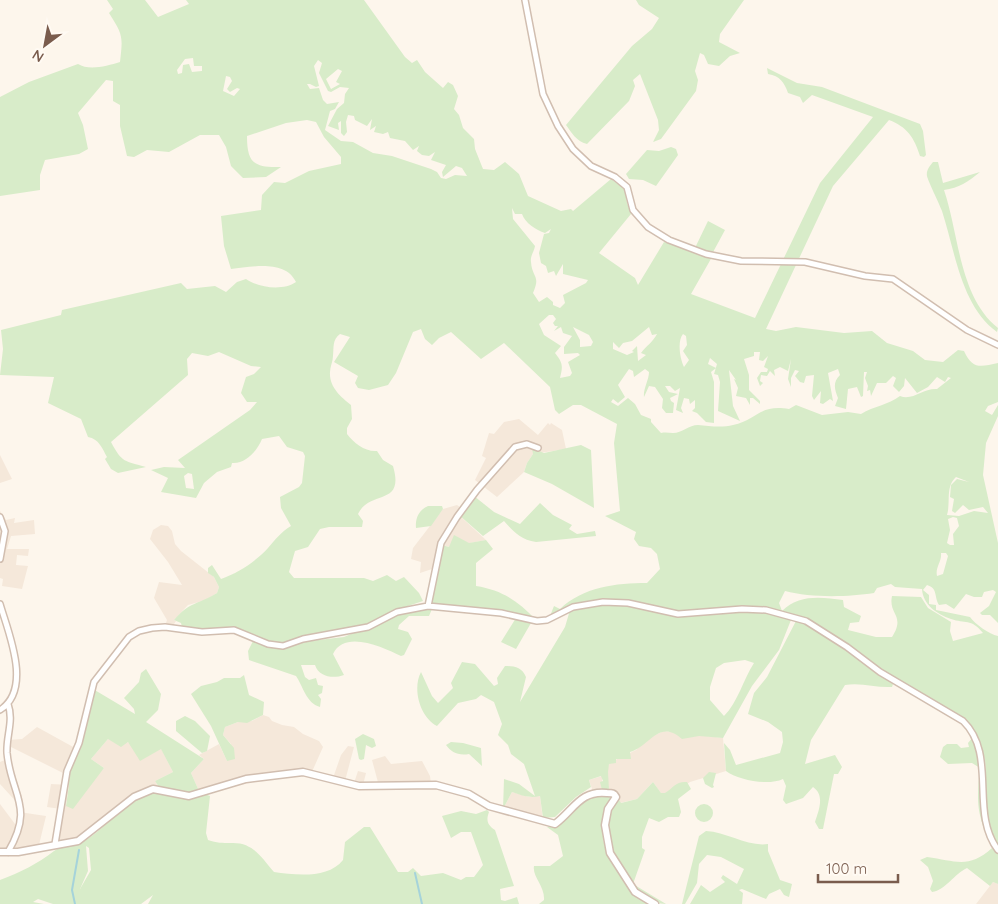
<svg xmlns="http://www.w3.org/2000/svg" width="998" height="904" viewBox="0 0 998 904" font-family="Quicksand,sans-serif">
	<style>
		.residential { fill: #f5e8da }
		.green { fill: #d8ecc9; fill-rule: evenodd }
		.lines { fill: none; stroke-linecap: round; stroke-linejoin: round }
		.stream { stroke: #a5d3da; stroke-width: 2 }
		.minor-casing { stroke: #d1beb0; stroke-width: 8 }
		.tertiary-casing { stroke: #d1beb0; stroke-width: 9 }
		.minor { stroke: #fff; stroke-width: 5 }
		.tertiary { stroke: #fff; stroke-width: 6 }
	</style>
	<rect width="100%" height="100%" fill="#fdf6ec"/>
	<path class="residential" d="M519 419 538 435 548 423 550 425 551 423 562 430 566 449 533 454 527 463 524 472 497 497 475 480 486 458 482 456 489 433 494 434 504 422Z
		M0 455 12 479 0 483Z
		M457 505 464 510 460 516 486 540 449 547 443 545 438 567 420 573 421 562 411 559 413 548 443 509Z
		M0 511 6 520 15 518 14 523 34 520 35 534 11 536 7 549H29L28 556 17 555 16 565 28 566 22 589 2 586 3 579 0 578Z
		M161 525 168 526 172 531 175 544 181 551 214 577 219 587 217 593 206 600 188 605 174 620 176 621 172 627 165 626 167 620 154 598 159 582 182 585 168 562 150 539 153 530Z
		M263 715 269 717 272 721 282 725 294 727 303 734 319 741 323 747 311 774 303 771 199 791 191 773 204 759 199 755 219 744 227 761 231 744 223 735 225 727 238 722 252 721Z
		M37 727 75 748 65 774 9 746 8 752 23 801 22 806H20L0 784V762L7 759 8 740 22 739Z
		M664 731 723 738 726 771 690 782 665 799 653 782 637 799 620 803 615 791 593 792 589 780 602 776V790L609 763 636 750 650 737Z
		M108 739 161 748 173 772 155 781 159 787 152 786 77 840 50 845 55 839 61 809 47 807 51 784 69 785 66 806 104 768 91 759Z
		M348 746 354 747 345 781 354 783 358 771 366 773 363 785 379 786 372 760 385 756 391 764 422 761 430 776 431 784 382 787 360 786 333 778 341 755Z
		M512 792 529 797 540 796 543 820 503 809Z
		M0 804 18 828 19 812 46 816 38 849 0 851Z
		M993 882 998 884V904H976Z"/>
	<path class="green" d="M107 0H145L158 17 189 4 186 0H364L405 57 412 63 417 60 425 72 443 88 448 82 453 85 458 96 454 109 459 115 463 128 474 139 475 149 483 169 494 170 505 162 519 174 528 196 561 211 571 209 573 211 611 179 625 189 627 203 631 214 599 253 635 278 638 285 664 242 712 257 691 294 755 318 820 183 873 117 812 95 803 103 800 97 788 93C784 82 780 76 768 74L767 68 797 83 822 87 920 124 923 131 926 155 924 157 920 156C914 137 907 127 889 120L833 186 766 329 776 331 796 327 844 333 872 331 887 343 913 351 925 360 943 362 958 350 964 351C973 371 982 366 998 363V402L988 406 985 411 992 415 998 405V416L986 443 983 475 998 543V623L990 615H982L980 613 989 606 996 592 993 590 984 592 982 597H974L966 594 954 609 946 604 939 605C934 597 938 588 927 585L923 590 929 595V604L936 605V610L970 617C975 624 989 634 998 636V849C981 826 988 788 985 760 983 749 977 738 971 728L798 616 768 609 729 607 678 612 606 600 574 605 550 616 554 606 560 609C583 587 616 583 647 583L660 569 657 554 651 548 639 546 634 539 636 532 605 516 620 511 614 443 617 424 581 405H573L559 414 555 410 550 387 504 343 481 359 451 332 439 338 432 345 425 339 421 329 413 332 396 373 388 385 369 390 358 388 355 383 358 376 334 362 350 337 340 334C332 340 334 347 333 356 333 361 330 367 330 372 329 387 341 397 351 405L352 419 347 428V434C354 443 365 452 377 451L383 460 393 466C405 507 370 489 358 514L363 521 362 527H329L320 529 308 547 295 551 289 572 294 578H364L373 581 387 575 396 581 404 577 419 593 423 601 396 610 366 625 284 644 264 640 241 629 228 627 206 631 182 627 181 623 174 620C190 601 198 605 217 593L219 587 214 577 208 573V568L212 565 221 579C238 573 255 562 268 548 275 540 281 532 291 526L281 508 280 497 299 487 302 483 305 456 303 452 287 447 279 436 262 439C257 451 246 464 232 463L231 467 217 472 204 483 196 498 161 492 168 478 151 470 164 467 185 468 178 460 250 410 257 402H247L241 393 246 377 254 374 261 367 251 366 219 352 208 356 192 353 187 359 188 375 111 442C122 463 125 461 146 467L118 473 111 469 105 459 107 457C102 448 99 439 88 437L81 419 48 403 54 377 0 375 3 349 1 330 61 315 62 310 181 283 187 289 215 286 226 292 237 282 246 279C259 288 283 291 296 282 285 259 251 267 231 269L224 246 221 216 261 210 262 195 274 182 285 183 309 171 341 164V157L324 137 316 122 307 120 286 123 247 136C247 163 254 168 281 167L266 177 243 178 231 166 226 147 219 135H200L169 152 147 150 134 157 127 156 120 126V105L113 101V81L106 80 78 113 83 125 88 149 79 154 45 160 40 175V190L0 196V97L29 82 78 64C89 71 107 66 120 62 123 36 123 35 109 13L113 9ZM193 58 194 66H202V71L192 72 189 64 183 65 182 73 178 74 177 70 185 59ZM318 60 322 63 319 73 328 91 331 92 340 87 349 88 345 94 344 103 337 109 328 126 339 130 338 123 341 121V133L344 136 347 132 346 122 348 115 354 116 355 120 367 126 372 119 370 130 376 126 374 132 383 134 388 132 390 138 405 141 413 150 419 146 417 151 422 155 429 156 435 152 431 160 446 165 442 172 443 177 456 166 462 168 467 176 455 175 446 179 441 178 437 172 431 169 392 156 373 153 353 142 341 141 325 130 330 111 335 109 339 102 327 104 323 100 319 88 310 89 307 84H310L316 87 319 86 314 66ZM338 69 342 71 336 82 340 84 331 89 326 79ZM226 76 230 77 232 81 227 89 230 92 237 88 240 89 234 96 223 91ZM512 208 515 214H522C525 223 536 230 545 233L551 229 549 233 544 234 539 253 541 263 546 266 548 273 554 271 556 276 563 264V274L588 280 586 283 563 295 565 303 560 308 553 305V302L547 297 539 302 533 293C541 275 532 278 531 262 530 256 534 252 535 246L513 219ZM549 315H553L556 319 553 323 555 326H558L554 331 561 327 563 333 572 336 564 347V354L578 353 580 355 568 362 572 373 570 376 560 378C563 366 563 363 555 353L561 346 544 335 539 324ZM573 327 589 335 593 342 591 346 580 347V340ZM649 327 652 335 657 334C653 342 646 346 641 353L646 355 638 361 637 346 632 351 634 352 627 355 613 349V342L619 348 623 343 632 341ZM683 334 686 336 687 345 683 351 689 360 684 367C680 359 677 341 683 334ZM754 352H760L759 360 763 361 768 356 764 367 768 369 767 372H761L757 378 760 386 763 383 760 381 761 375 767 376 770 371 775 376 774 370 780 367 788 371 791 359 788 379 791 387V378L795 370 799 371 795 376 800 382 804 383 806 376 814 375 812 396 814 400 821 391 820 403 823 404 830 399 833 401 828 373 838 369 840 375C832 383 835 390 838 398L835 406 846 409 848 389 857 387 861 397 863 396 864 372H867L865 378 868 386 867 391 870 390 871 396 877 383H886L893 376 896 378 893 386 899 392 904 386 905 378 917 393 928 387 937 377 945 382 948 377 951 378 937 389C923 388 913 401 900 396 888 405 874 406 861 414L848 412 822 415 796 405 789 409C759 404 757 420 733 425 722 428 709 426 698 425 689 425 682 433 673 433 669 433 666 432 661 433L651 422V419L641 415 635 404 628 398 618 406 611 402 613 399 618 403 625 397 618 385 629 369 633 371 634 377 645 369 649 372C649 380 643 389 644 397L649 386 655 387 663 399 662 408 666 413H673L674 403 671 401 670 398 678 394 669 392 665 386H670L675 391 680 388 676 410 683 413 681 408 684 398 689 399 690 404 695 400V408L692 411 697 413 706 422 714 423V382L711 372 716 368 708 364 710 358 717 364 714 374 718 375 720 382 718 411 740 421 733 406 729 370 736 380 734 379 738 388 736 396 746 398 750 405V398H753L760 404V401L749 390V375L744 359 754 356ZM188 473 192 474 194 489 186 488 184 476ZM956 477 969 482 957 479 951 485 950 497 954 499 952 511 955 513 963 505 969 510 983 507 988 513 974 511 959 516 947 515C951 502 945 487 956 477ZM953 517 957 518 959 526 953 534 954 545H950L947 543 950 530 948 519ZM941 553H946L948 556 943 574 937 576C935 567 942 562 941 553ZM891 584 895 587 922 589C923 605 937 614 951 619 965 624 971 618 983 633L953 641 950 631 951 622 928 608 921 597 892 596C888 615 906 615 892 637H876L848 630 850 623 859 622 861 616 844 607 843 600C821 597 799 594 782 611L779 603 785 591C811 598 848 597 874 593L877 588Z
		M636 0H744L720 34 719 42 740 53 730 56 719 66 708 64 704 55 700 53 695 71 698 80 696 91 661 139 653 142 659 130 658 120 640 74 633 80 635 86 629 101 587 144C576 141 572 133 566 125L632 46 652 29 659 18 639 5Z
		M671 147 676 149 678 155 656 186 643 180 629 179 626 174 647 150 659 151Z
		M933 162H938L943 183 980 172C968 182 959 188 944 190 959 234 959 297 998 328L997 332C961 306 955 251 942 211 939 203 928 181 927 176 926 170 930 166 933 162Z
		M708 221 725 230 712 254 694 250Z
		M581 445 591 450 594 508 552 484 524 472 527 463 533 454 532 448 544 453Z
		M474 496 494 512 520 524 540 503 553 515 572 525 569 529 577 534 595 531 596 536 536 542C520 539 514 532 504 521L483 536 459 515Z
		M428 506H442L443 509 431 526 416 528C415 518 419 510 428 506Z
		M454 535 469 543 486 540 493 549 476 563V586C502 590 518 601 536 620L432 603 430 600 442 545 449 547Z
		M603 604 627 606 680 616 756 611 791 618V620L779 650 752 686 723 738 699 736 682 739C659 718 649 747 630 752L631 759H616V763L609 764 608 772 609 790H602L600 782 603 781 601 776 589 780 591 787 576 797 555 817 543 818 540 796C530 799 521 795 512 792L503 809 504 779 519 784 535 796 524 764 511 754 508 745 498 735 502 724 494 702 481 695 476 699 458 703 437 726C420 717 412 689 421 672L432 696 438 703 453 688 451 683 462 662 475 664 494 686 498 684 497 678 505 666C514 666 522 667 526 677L520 702 565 627 570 610ZM745 660 754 663C743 680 738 702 724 716L710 700V687L716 668 724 663Z
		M420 609H432L429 616H409L399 625 398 629 408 632 412 639 404 655 401 656C384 648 345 629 333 654L344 675C333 679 319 677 315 665H301L305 677 309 680 316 678 318 685 323 686 322 693 318 695 321 699 320 707C306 703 303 686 296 676L249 660 248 651 253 641 282 648 310 641 344 637 402 612Z
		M516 618 531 623 516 649 501 642Z
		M797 619 816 629 893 684 892 687C876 688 861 682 845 685L811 740 805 764 835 755 842 767 838 774H834L823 829H819L815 822C819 810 825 795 813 787L803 798 786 804 783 800 786 786 783 779C768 786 738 780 726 771L724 743 730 750 736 765 780 753 783 742 782 732 768 722 748 714 754 693 767 677Z
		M146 669 161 694 158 710 146 722 204 759 191 773 199 791 187 794 159 787 155 781 173 772 161 749 140 761 128 742 121 747 108 739 91 759 104 768 73 809 66 806 69 785 65 784 66 777 79 743 93 689 135 714 134 709 124 698 139 682 141 673Z
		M244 675 249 695 264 702 263 715 247 723 238 722 225 727 223 735 234 748 235 759 227 761 211 726 191 694 201 686 217 682 224 678H240Z
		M185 716 195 721 210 736 207 751 202 753 176 731V721Z
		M363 734 374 739 376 746 372 748 366 745 364 759 361 760 359 759 355 739Z
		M973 737 978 744 990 840 992 848 998 852V884L993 882 990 886 967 868C954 874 946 890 932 892L930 889 933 881 928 867 920 860 927 857C956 861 969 869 992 848 977 814 976 804 980 768L972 763 948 764 940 757 943 747 947 744H957L961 748 969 747 968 743Z
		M451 742 463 743 481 748 482 766 469 754C458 756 451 752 446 745Z
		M709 772 716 773 713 785 714 787 712 788 705 784 703 778Z
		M653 782 661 793H665C673 788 676 781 687 782L691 789 678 799 681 812 679 817H668L659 822 649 818 642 837V848L645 850 633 884 666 904C631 904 587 827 619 800L621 803 637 799Z
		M163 792 184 799 205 794 210 796 206 833 208 840C217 843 222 843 231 843 253 842 261 857 274 872 296 875 328 879 343 860L345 842 364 827H370L398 872H408L413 868 421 876 443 873 461 880 466 877H474L483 865 471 832H461L451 838 442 816 461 811 476 814 487 810 489 812C486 820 487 825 495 830L514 886 500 889 501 900 505 901 517 897 519 904H148L153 895 141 904H53L38 899 33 902 44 904H0V880C21 872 37 864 54 851 62 845 77 846 86 840 112 823 130 794 163 792ZM86 846 89 848 91 870 80 889 88 871Z
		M593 795 612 797C609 805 604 814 603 823 599 858 625 883 649 904H539L544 900C545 886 532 877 534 866H550L563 856 558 835 547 827 556 825 572 810Z
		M695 813a9 9 0 1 1 18 0a9 9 0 1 1-18 0Z
		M706 831C727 832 748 847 768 844V851L780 880 792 884 789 897 784 895 780 889 769 894 766 899 742 889 739 890 743 893 742 904H690L701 885 710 892 725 882 721 878 723 875 737 884 744 869 721 857 707 855 699 864 697 883 685 904H682L699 836Z"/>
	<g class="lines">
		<path class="stream" d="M415 873 422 904
			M75 904 72 890 79 850"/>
		<defs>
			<path id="minor" d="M525 0 543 94 558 126 573 149 591 166 615 177 627 187 633 210 648 227 669 240 706 254 741 261 805 262 865 276 893 279 967 330 998 345
				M0 517 5 531 0 559
				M0 604C8 632 33 689 0 710
				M428 606 441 543 457 517 477 490 515 447 527 444 538 448
				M8 704C14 721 6 736 7 753 11 796 35 806 8 852
				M55 844 67 771 79 743 94 682 129 637 139 631 152 628 165 627 202 632 234 630 268 644 283 646 303 639 368 627 397 612 428 606 501 613 537 621 547 620 573 607 603 602 628 603 678 614 742 609 766 610 806 621 847 647 880 672 963 721C998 755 969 812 998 850"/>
			<path id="tertiary" d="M0 852H18L78 841 134 797 153 789 189 796 246 779 303 772 359 786 436 785 469 794 489 806 555 824C574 810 580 790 607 793 612 793 614 793 616 797L608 809 605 825 610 853 635 892 655 904"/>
		</defs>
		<use href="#minor" class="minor-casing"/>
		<use href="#tertiary" class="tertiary-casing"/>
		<use href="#minor" class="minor"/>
		<use href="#tertiary" class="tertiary"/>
	</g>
	<g transform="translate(45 45) rotate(212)" stroke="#fffaf3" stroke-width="4" paint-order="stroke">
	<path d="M0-4L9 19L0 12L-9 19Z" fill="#7a5c4d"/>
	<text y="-8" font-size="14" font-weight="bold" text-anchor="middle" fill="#7a5c4d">N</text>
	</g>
	<path d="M818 874v8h80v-8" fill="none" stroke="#7a5c4d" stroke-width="2.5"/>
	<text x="826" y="874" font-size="15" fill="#7a5c4d" stroke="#fffaf3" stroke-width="4" paint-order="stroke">100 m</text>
</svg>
